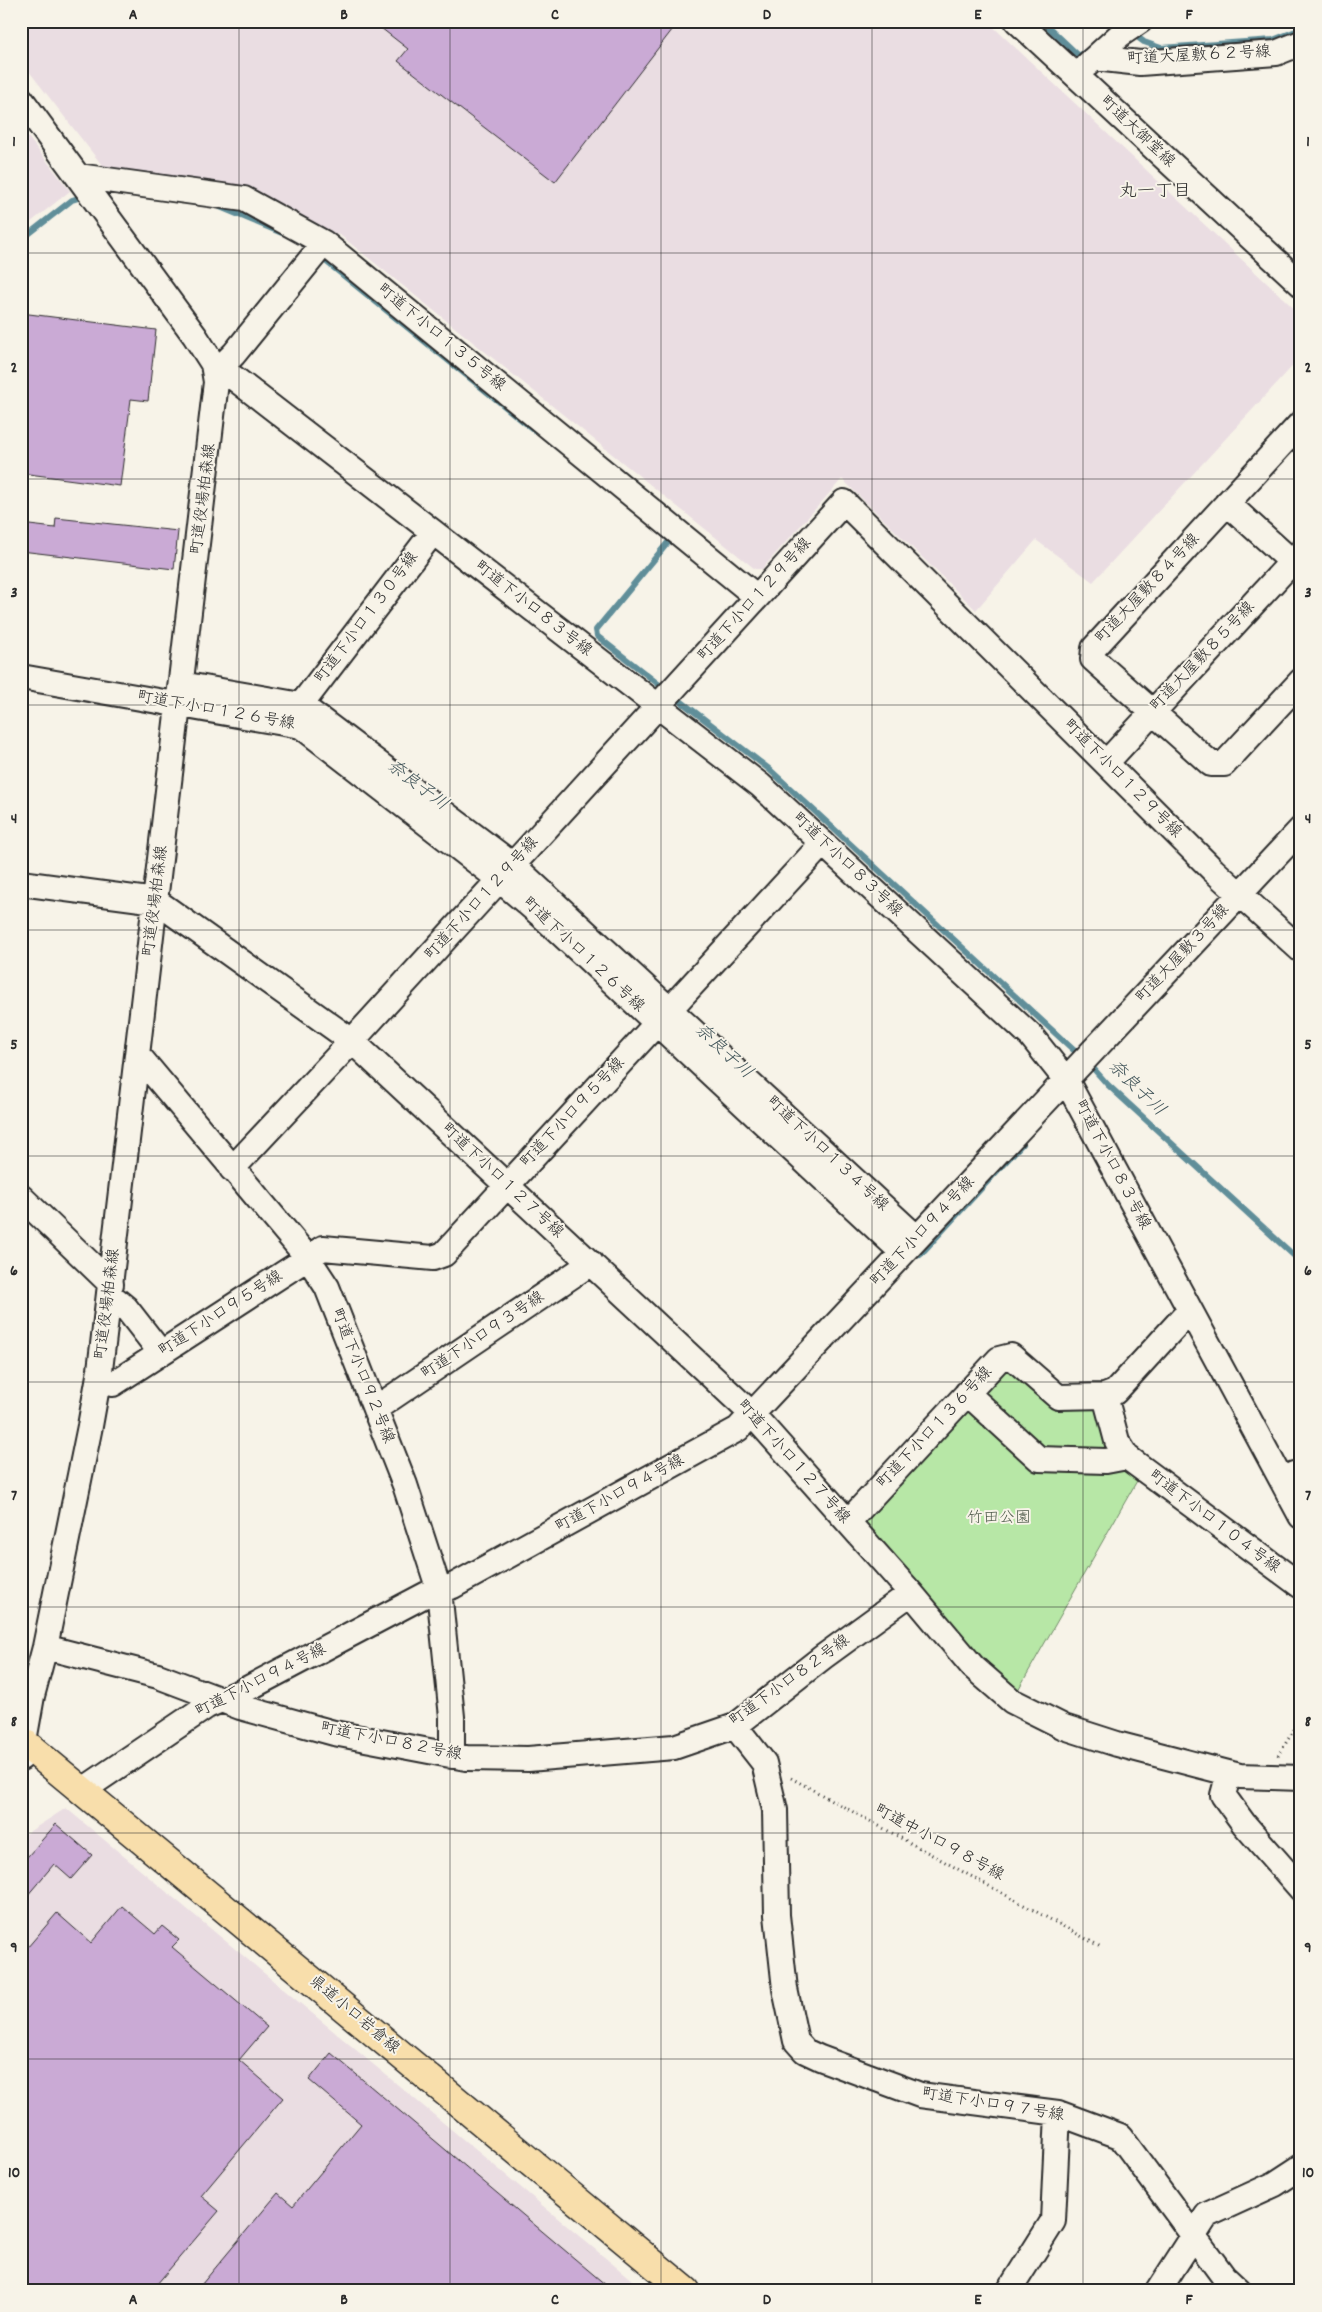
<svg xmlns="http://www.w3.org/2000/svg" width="1322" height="2312" viewBox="0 0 1322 2312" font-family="Dekko,'Klee One',sans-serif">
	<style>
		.built { fill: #eadde2 }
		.green { fill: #b7e7a6; stroke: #718968 }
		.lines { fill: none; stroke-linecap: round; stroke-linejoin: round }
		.stream { stroke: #608e99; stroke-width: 6 }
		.building { fill: #caaad5; stroke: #2b2b2b }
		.minor-casing { stroke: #2b2b2b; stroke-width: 28 }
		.major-casing { stroke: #2b2b2b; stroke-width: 31 }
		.path { stroke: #2b2b2b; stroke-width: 3; stroke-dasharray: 1 4; stroke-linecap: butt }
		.minor { stroke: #f7f3e8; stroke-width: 24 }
		.major { stroke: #f8deab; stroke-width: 28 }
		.grid { fill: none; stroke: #2b2b2b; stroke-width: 1; stroke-opacity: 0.55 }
		.labels { text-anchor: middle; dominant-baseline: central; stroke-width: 4; stroke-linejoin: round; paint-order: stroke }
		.street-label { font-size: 16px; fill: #2b2b2b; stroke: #f7f3e8 }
		.park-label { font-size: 16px; fill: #4e5a4a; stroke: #f7f3e8 }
		.neighbourhood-label { font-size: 18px; fill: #2b2b2b; stroke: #f7f3e8 }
		.water-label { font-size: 18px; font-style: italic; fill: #415459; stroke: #f7f3e8 }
		.neatline { fill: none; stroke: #2b2b2b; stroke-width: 2 }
		.grid-label { font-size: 16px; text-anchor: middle; font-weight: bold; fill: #2b2b2b }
	</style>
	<rect width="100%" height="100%" fill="#f7f3e8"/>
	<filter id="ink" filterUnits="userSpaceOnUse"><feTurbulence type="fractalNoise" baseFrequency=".02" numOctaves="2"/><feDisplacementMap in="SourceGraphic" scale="10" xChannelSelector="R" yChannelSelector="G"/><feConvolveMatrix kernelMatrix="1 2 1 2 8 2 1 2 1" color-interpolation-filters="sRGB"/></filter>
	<g filter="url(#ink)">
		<path class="built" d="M21 21H987L1301 315V357L1093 582 1036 540 976 610 842 479 762 569H755L340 235 105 169 21 61Z
			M21 128 70 191 21 230Z
			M66 1808 645 2291H21V1837Z"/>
		<path class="green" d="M1003 1365 1092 1402 1105 1411 1138 1479 1018 1690 977 1652 864 1523 865 1513Z"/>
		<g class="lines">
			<path class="stream" d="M1042 21 1079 56 1085 52
				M1132 33 1144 42 1161 48 1273 40 1301 29
				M220 207 282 233
				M21 240 72 200 85 196
				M318 255 534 430
				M664 535 670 540 596 630 597 636 666 690
				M674 696 769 769 1092 1067 1108 1085 1301 1262
				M913 1249 920 1255 1022 1144"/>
		</g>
		<path class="building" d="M372 21H679L555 182 398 61 408 49Z
			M21 313 156 330 148 401 131 399 120 486 21 473Z
			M56 518 178 531 174 569 21 551V524L55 528Z
			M56 1824 92 1855 71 1879 54 1864 21 1903V1864Z
			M122 1906 155 1934 162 1926 179 1940 172 1947 267 2027 239 2060 283 2098 201 2196 219 2211 151 2291H21V1955L57 1913 91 1943Z
			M331 2053 613 2291H196L278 2193 293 2206 361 2124 309 2080Z"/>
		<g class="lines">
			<defs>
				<path id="minor" d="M1017 21 1301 284
					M1095 58 1140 63 1276 53 1301 43
					M1087 65 1121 34 1140 21
					M21 99 195 336 213 364 216 382 100 1370 90 1426 45 1647 32 1696 21 1758
					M78 176 244 199 324 243 757 597
					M324 243 234 354 215 373 234 378 760 785 1031 1036 1066 1080 1301 1516
					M1301 423 1094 648 1093 659 1211 764H1224L1301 681
					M1227 503 1301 570
					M21 677 301 726 500 880 541 915 903 1253
					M181 684 301 705 513 865 917 1238
					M301 705 433 532
					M1106 763 1301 552
					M21 883 156 901 352 1041 752 1414 911 1593
					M138 1055 308 1258 327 1287 405 1485 439 1590 452 1717V1756
					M232 1169 352 1041 844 502 1213 870 1301 950
					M21 1197 111 1284
					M109 1294 126 1308 161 1353
					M98 1381 113 1384 323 1248 433 1258 444 1254 823 843
					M967 1393 1039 1459 1106 1461 1127 1457
					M1105 1396 1117 1441 1127 1457 1301 1586
					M375 1409 591 1263
					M1282 1480 1294 1474H1301
					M848 1522 999 1359 1011 1356 1058 1397 1105 1396 1115 1392 1190 1310
					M45 1647 158 1676 240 1707 334 1733 466 1758 528 1759 674 1747 735 1726 823 1657 911 1593 973 1667 1012 1701 1064 1727 1117 1744 1240 1776 1301 1778
					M735 1726 764 1763 775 1810 777 1915 785 1989 796 2041 805 2051 820 2058 920 2095 1058 2113 1120 2136 1224 2277 1239 2291
					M1229 1773 1223 1795 1244 1824 1301 1889
					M83 1790 207 1706 243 1691 427 1594 453 1586 738 1429 1301 829
					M1009 2291 1053 2221 1058 2113
					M1158 2291 1207 2215 1275 2184 1301 2167"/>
				<path id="major" d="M21 1740 686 2291"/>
			</defs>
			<use href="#minor" class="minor-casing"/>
			<use href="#major" class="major-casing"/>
			<path class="path" d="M1278 1756 1301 1718
				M791 1778 1101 1947"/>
			<use href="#minor" class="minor"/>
			<use href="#major" class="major"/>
		</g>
	</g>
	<path class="grid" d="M239 21V2291M450 21V2291M661 21V2291M872 21V2291M1083 21V2291M21 253H1301M21 479H1301M21 705H1301M21 930H1301M21 1156H1301M21 1382H1301M21 1607H1301M21 1833H1301M21 2059H1301"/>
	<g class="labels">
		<g class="street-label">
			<text transform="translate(1199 56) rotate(-3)">町道大屋敷６２号線</text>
			<text transform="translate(1137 132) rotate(43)">町道大御堂線</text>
			<text transform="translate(441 338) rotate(39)">町道下小口１３５号線</text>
			<text transform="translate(204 499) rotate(-83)">町道役場柏森線</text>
			<text transform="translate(1148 589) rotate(-47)">町道大屋敷８４号線</text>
			<text transform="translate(755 600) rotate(-48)">町道下小口１２９号線</text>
			<text transform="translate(533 609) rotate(38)">町道下小口８３号線</text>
			<text transform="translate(367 618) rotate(-53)">町道下小口１３０号線</text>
			<text transform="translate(1203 657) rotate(-47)">町道大屋敷８５号線</text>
			<text transform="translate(216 711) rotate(10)">町道下小口１２６号線</text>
			<text transform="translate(1122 779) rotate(45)">町道下小口１２９号線</text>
			<text transform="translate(847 865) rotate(43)">町道下小口８３号線</text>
			<text transform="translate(482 899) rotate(-48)">町道下小口１２９号線</text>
			<text transform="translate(156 901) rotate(-83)">町道役場柏森線</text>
			<text transform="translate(1183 954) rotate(-47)">町道大屋敷３号線</text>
			<text transform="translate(583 955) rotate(43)">町道下小口１２６号線</text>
			<text transform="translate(573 1113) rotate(-47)">町道下小口９５号線</text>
			<text transform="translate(827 1154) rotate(43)">町道下小口１３４号線</text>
			<text transform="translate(1112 1165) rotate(62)">町道下小口８３号線</text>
			<text transform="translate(502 1181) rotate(43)">町道下小口１２７号線</text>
			<text transform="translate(923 1232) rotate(-47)">町道下小口９４号線</text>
			<text transform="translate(108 1304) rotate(-83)">町道役場柏森線</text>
			<text transform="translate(221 1314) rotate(-33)">町道下小口９５号線</text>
			<text transform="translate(483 1336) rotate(-34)">町道下小口９３号線</text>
			<text transform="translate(362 1376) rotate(68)">町道下小口９２号線</text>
			<text transform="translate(935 1428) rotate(-47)">町道下小口１３６号線</text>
			<text transform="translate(793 1462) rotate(48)">町道下小口１２７号線</text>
			<text transform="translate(620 1494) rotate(-29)">町道下小口９４号線</text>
			<text transform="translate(1214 1522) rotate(37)">町道下小口１０４号線</text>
			<text transform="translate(261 1681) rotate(-27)">町道下小口９４号線</text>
			<text transform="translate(790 1681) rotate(-36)">町道下小口８２号線</text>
			<text transform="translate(391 1742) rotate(11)">町道下小口８２号線</text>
			<text transform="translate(939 1843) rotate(28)">町道中小口９８号線</text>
			<text transform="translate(354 2015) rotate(40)">県道小口岩倉線</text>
			<text transform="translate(993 2105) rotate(9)">町道下小口９７号線</text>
		</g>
		<g class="park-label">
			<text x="999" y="1518">竹田公園</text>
		</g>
		<g class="neighbourhood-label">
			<text x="1155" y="192">丸一丁目</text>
		</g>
		<g class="water-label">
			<text transform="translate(417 786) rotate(37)">奈良子川</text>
			<text transform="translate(723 1052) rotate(43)">奈良子川</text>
			<text transform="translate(1136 1089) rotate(44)">奈良子川</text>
		</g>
	</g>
	<rect width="1322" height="2312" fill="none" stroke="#f7f3e8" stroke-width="55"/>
	<rect x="28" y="28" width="1266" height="2256" class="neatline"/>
	<g class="grid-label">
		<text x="133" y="19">A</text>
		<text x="344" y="19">B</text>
		<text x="555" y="19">C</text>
		<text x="767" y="19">D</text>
		<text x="978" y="19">E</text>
		<text x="1189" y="19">F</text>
		<text x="14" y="146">1</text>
		<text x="1308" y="146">1</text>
		<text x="14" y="372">2</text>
		<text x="1308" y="372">2</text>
		<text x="14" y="597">3</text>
		<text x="1308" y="597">3</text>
		<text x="14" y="823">4</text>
		<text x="1308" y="823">4</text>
		<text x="14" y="1049">5</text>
		<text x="1308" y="1049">5</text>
		<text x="14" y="1275">6</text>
		<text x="1308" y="1275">6</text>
		<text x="14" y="1500">7</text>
		<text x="1308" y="1500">7</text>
		<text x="14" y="1726">8</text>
		<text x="1308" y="1726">8</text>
		<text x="14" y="1952">9</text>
		<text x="1308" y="1952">9</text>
		<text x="14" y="2177">10</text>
		<text x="1308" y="2177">10</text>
		<text x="133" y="2304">A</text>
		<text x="344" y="2304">B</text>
		<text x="555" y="2304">C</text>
		<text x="767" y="2304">D</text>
		<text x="978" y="2304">E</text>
		<text x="1189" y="2304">F</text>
	</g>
</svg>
